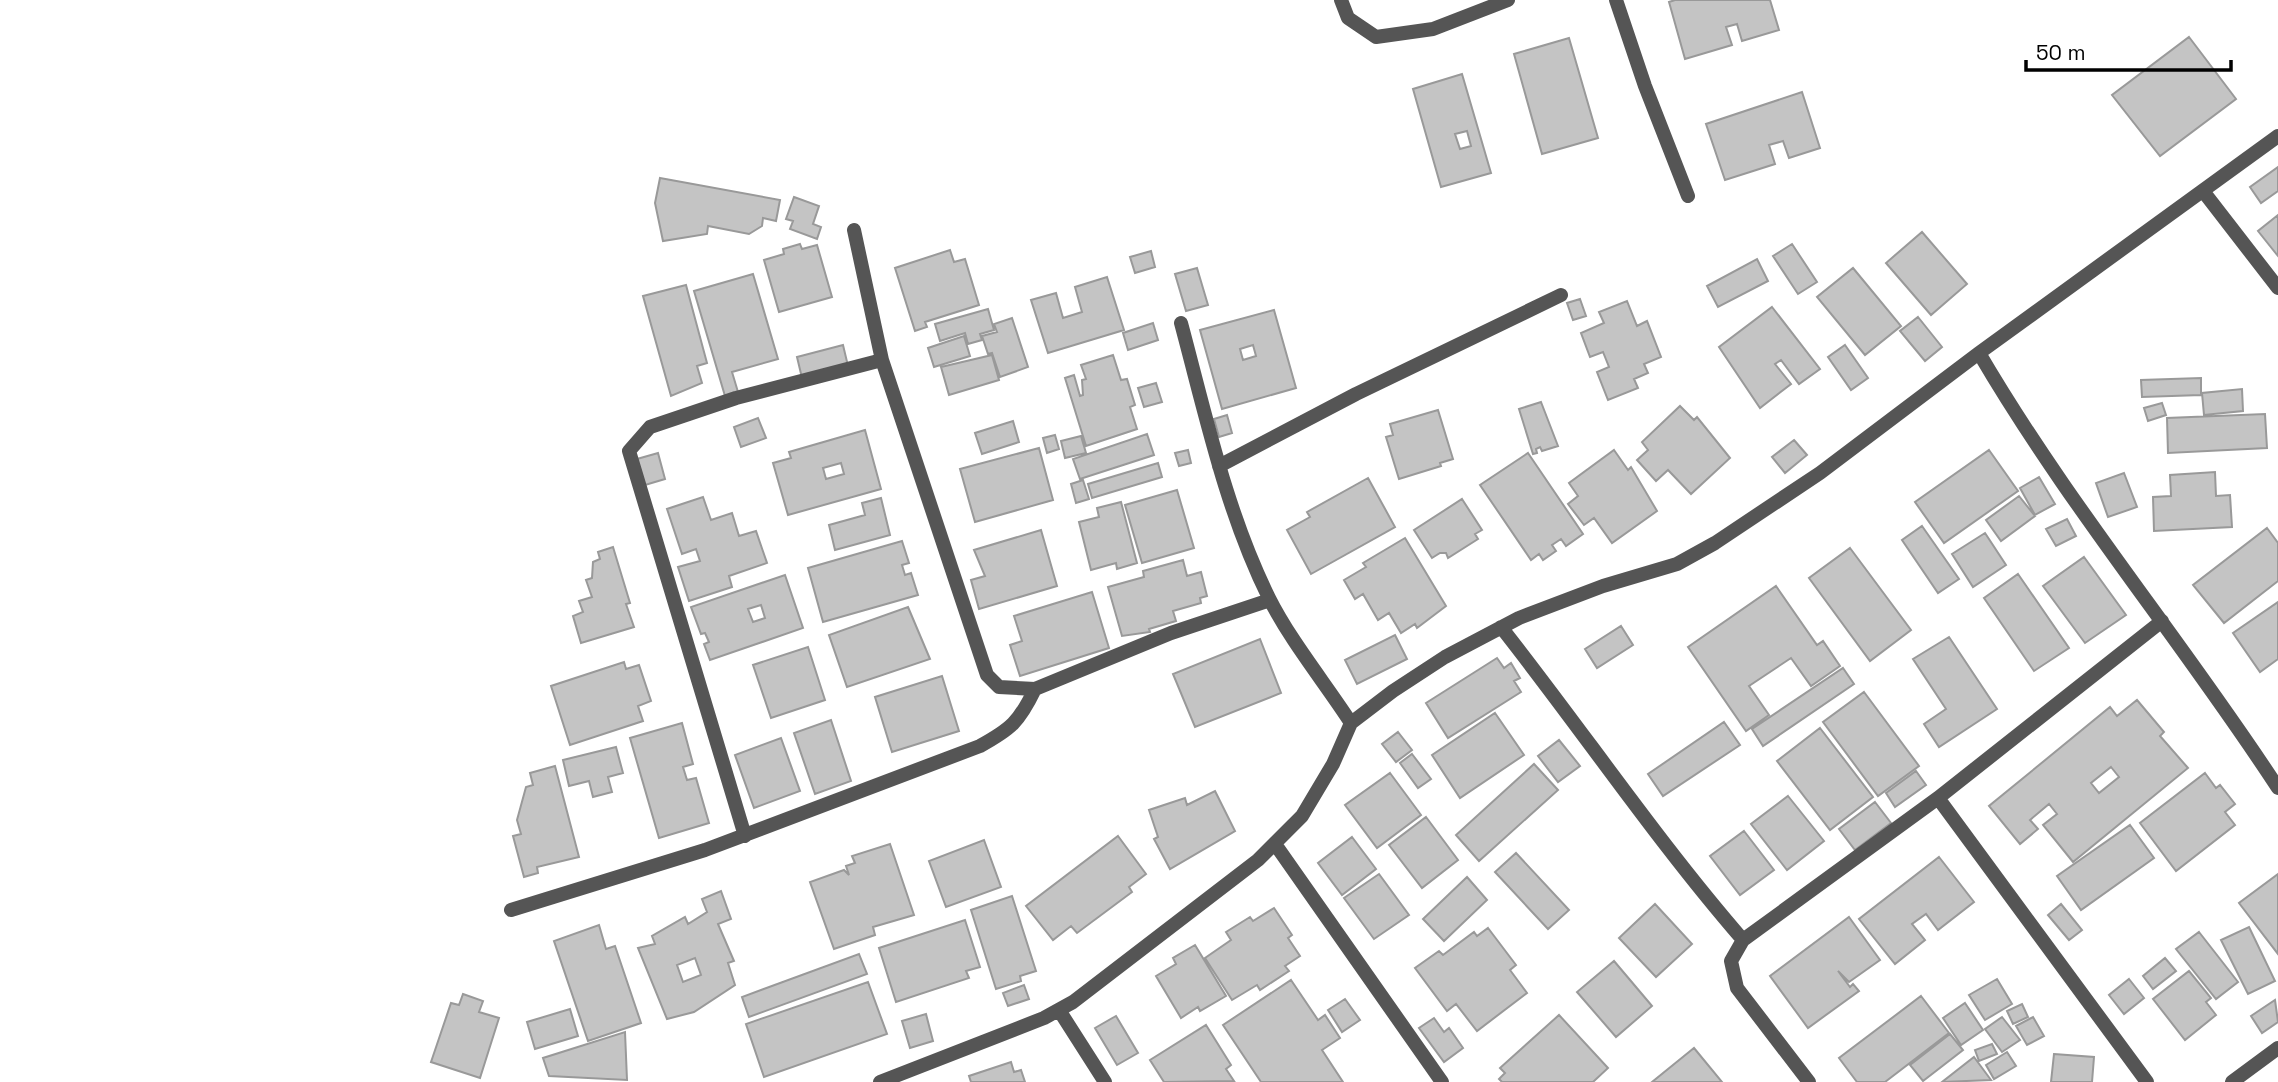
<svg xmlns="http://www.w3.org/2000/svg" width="2278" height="1082" viewBox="0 0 2278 1082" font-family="'Space Grotesk',sans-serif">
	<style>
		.building { fill: #c4c4c4; stroke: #999; stroke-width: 2; fill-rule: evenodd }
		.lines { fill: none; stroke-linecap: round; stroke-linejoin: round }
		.street { stroke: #555; stroke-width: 14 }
	</style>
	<rect width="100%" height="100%" fill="#fff"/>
	<path class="building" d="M1675 0H1770L1779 30 1742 41 1737 24 1726 27 1732 45 1685 59 1669 2Z
		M2189 37 2236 99 2160 156 2112 95Z
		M1569 38 1598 138 1542 154 1514 54Z
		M1462 74 1491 173 1441 187 1413 89ZM1467 131 1471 146 1460 149 1455 134Z
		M1802 92 1820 148 1789 158 1783 141 1769 145 1775 164 1725 180 1706 124Z
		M2278 167V191L2261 203 2250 187Z
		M660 178 780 200 776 221 763 218 762 226 749 234 708 226 707 234 663 241 655 203Z
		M794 197 819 206 813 224 821 227 817 239 790 229 793 221 786 219Z
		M2278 215V256L2258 231Z
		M1922 232 1967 284 1931 315 1886 263Z
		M800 244 802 249 817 245 832 297 779 312 764 260 784 254 783 249Z
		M1792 244 1817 282 1798 294 1773 256Z
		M950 250 954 262 965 259 979 305 925 322 927 327 915 331 895 268Z
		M1151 251 1155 267 1135 273 1130 257Z
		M1757 259 1768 281 1718 307 1707 286Z
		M1197 268 1208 305 1186 311 1175 274Z
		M1853 268 1901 326 1865 355 1817 297Z
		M753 274 778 359 732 372 738 392 725 396 694 291Z
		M1107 277 1124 330 1048 353 1031 300 1056 293 1063 318 1082 312 1075 287Z
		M686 285 707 363 697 366 702 383 671 396 643 296Z
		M1580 299 1586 316 1573 320 1567 303Z
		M1627 301 1637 326 1647 321 1661 357 1644 364 1648 373 1634 379 1638 388 1608 400 1597 372 1609 367 1603 352 1590 357 1581 333 1604 323 1599 312Z
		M1772 307 1820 369 1799 384 1781 360 1775 364 1791 384 1760 408 1719 347Z
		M988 309 994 330 980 334 982 340 968 344 965 333 940 341 935 324Z
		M1274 310 1296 388 1222 409 1200 330ZM1253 345 1256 356 1243 360 1240 349Z
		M1918 317 1942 347 1925 361 1900 331Z
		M1012 318 1028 367 1000 377 992 353 988 354 982 336 997 332 994 324Z
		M1153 323 1158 340 1128 350 1123 333Z
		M964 336 970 356 934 367 928 348Z
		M843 345 848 366 802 378 797 357Z
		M1845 345 1868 378 1851 390 1828 357Z
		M992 355 999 380 949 395 941 367Z
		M1113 355 1121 380 1127 379 1135 405 1130 407 1137 429 1086 446 1065 378 1074 375 1080 396 1083 395 1082 380 1086 379 1081 365Z
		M2201 378V395L2142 397 2141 380Z
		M1156 383 1162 402 1144 407 1138 388Z
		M2242 389 2243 411 2204 415 2202 393Z
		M1541 402 1558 446 1542 451 1540 447 1536 449 1537 453 1533 454 1519 409Z
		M2162 403 2166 415 2148 421 2144 408Z
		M1680 406 1694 420 1697 417 1730 458 1691 494 1668 470 1656 481 1637 460 1648 450 1642 442Z
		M1438 410 1453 459 1440 463 1441 466 1399 479 1386 437 1393 435 1390 424Z
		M2265 414 2267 448 2168 453 2167 418Z
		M1227 415 1232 433 1219 437 1214 419Z
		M758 418 766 438 741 447 734 427Z
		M1013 421 1019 442 982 454 975 433Z
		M865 430 881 489 788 515 773 463 791 458 789 452ZM841 463 844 474 826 479 823 468Z
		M1147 434 1154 455 1080 479 1073 459Z
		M1055 435 1059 449 1047 453 1043 438Z
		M1081 436 1086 453 1065 458 1061 441Z
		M1794 440 1807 455 1785 473 1772 457Z
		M1039 448 1053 500 975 522 960 469Z
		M1188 450 1191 463 1179 466 1175 453Z
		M1614 450 1628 470 1631 467 1657 511 1612 543 1594 518 1584 525 1568 504 1578 496 1569 483Z
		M1989 450 2018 491 1944 543 1915 502Z
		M658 453 665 479 645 485 637 459Z
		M1528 453 1583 534 1566 546 1561 539 1552 545 1556 551 1543 560 1539 554 1531 560 1480 485Z
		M1158 463 1162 477 1092 498 1088 484Z
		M2215 472 2216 496 2230 495 2232 527 2154 531 2153 497 2171 496 2170 475Z
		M2124 473 2137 507 2108 517 2096 483Z
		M2039 477 2055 504 2035 515 2020 488Z
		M1368 478 1395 527 1311 574 1287 530 1310 517 1307 512Z
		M1083 480 1089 499 1076 503 1071 484Z
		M1177 490 1194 548 1142 563 1125 505Z
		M2019 496 2035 516 2001 541 1986 520Z
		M703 497 711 520 732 513 739 536 756 531 767 563 729 576 732 587 689 601 678 567 700 561 696 549 682 554 667 509Z
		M881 498 890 535 835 550 829 525 865 515 862 503Z
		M1462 499 1482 530 1475 534 1478 539 1448 558 1446 553H1440L1432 558 1414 530Z
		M1121 502 1137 563 1117 569 1116 563 1091 570 1079 522 1099 517 1097 508Z
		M2067 519 2076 536 2056 546 2046 529Z
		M1922 526 1959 579 1938 593 1902 540Z
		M2267 528 2278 543V581L2224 623 2193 585Z
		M1041 530 1057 586 979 609 971 580 985 576 974 550Z
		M1985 533 2006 565 1973 587 1952 554Z
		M1405 538 1446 606 1417 628 1415 624 1401 633 1389 613 1378 620 1363 594 1355 599 1344 580 1366 567 1363 563Z
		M902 541 909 563 902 565 905 575 911 573 918 595 823 622 808 568Z
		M613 547 630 603 626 604 634 627 581 643 573 616 583 612 579 601 592 597 586 580 592 578 593 562 600 559 598 552Z
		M1850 548 1911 630 1870 661 1809 578Z
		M2084 557 2126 615 2085 643 2043 586Z
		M1183 560 1187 576 1201 572 1207 596 1200 598 1201 603 1173 611 1176 621 1149 629 1150 632 1122 636 1108 587 1144 577 1143 571Z
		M2018 574 2069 648 2034 671 1984 598Z
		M785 575 803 628 710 660 704 644 709 642 705 633 701 634 691 607ZM761 605 765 618 753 622 748 609Z
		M1776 586 1817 645 1823 641 1840 666 1811 686 1791 658 1749 686 1769 715 1746 731 1688 647Z
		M1092 592 1109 648 1020 676 1010 645 1022 641 1014 616Z
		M2278 602V659L2260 672 2233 633Z
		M908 607 930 659 847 687 829 635Z
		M1621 626 1633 645 1597 668 1585 649Z
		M1395 635 1407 659 1357 684 1345 660Z
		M1949 637 1997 709 1939 747 1924 724 1946 709 1913 659Z
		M1260 639 1281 693 1195 727 1173 674Z
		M808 647 825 700 771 718 753 665Z
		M1497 658 1504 668 1511 663 1520 678 1514 681 1521 692 1448 738 1426 703Z
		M624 662 626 669 639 665 651 701 638 706 643 721 570 745 551 686Z
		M1843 668 1854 684 1763 746 1752 729Z
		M942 676 959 731 892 752 875 697Z
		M1864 692 1919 766 1878 796 1823 722Z
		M2137 700 2164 732 2160 736 2188 768 2073 862 2043 825 2057 814 2049 804 2030 820 2038 829 2020 844 1989 806 2110 707 2117 716ZM2111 767 2119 777 2099 793 2091 783Z
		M1495 713 1524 755 1460 798 1432 755Z
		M831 720 851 781 815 794 794 733Z
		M1724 722 1740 745 1663 796 1648 774Z
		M682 723 693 764 683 767 687 780 696 778 709 823 659 838 630 738Z
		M1820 728 1873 797 1830 830 1777 761Z
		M1398 732 1412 750 1396 762 1382 744Z
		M781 738 800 791 754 808 735 755Z
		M1559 740 1580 766 1558 782 1538 756Z
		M616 747 623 773 608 777 612 792 593 797 589 781 569 786 563 760Z
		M1412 754 1431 779 1418 788 1400 763Z
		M1534 764 1558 790 1479 861 1456 835Z
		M555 766 579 857 537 867 538 873 524 877 513 836 521 834 517 820 526 787 533 785 530 773Z
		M1916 771 1926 785 1895 807 1886 793Z
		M1390 773 1421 815 1377 848 1345 805Z
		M2205 773 2216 788 2220 785 2235 804 2225 812 2235 825 2176 871 2140 823Z
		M1215 791 1235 831 1170 869 1154 839 1158 837 1149 810 1185 798 1187 805Z
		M1788 796 1824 841 1787 870 1751 824Z
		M1875 802 1891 823 1855 850 1839 829Z
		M1426 817 1458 860 1422 888 1389 845Z
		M2130 825 2154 858 2081 910 2057 876Z
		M1744 831 1774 870 1740 895 1710 856Z
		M1118 836 1146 874 1129 887 1132 892 1077 933 1071 926 1053 940 1026 906Z
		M1352 837 1376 869 1342 895 1318 863Z
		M984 840 1001 887 946 907 929 861Z
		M890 844 914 915 873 927 875 935 834 949 810 882 844 870 849 875 846 866 855 863 852 856Z
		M1516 853 1569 910 1548 929 1495 872Z
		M1939 857 1974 902 1938 930 1926 914 1912 924 1925 940 1895 964 1859 919Z
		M1379 874 1409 915 1374 939 1344 898Z
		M2278 874V954L2239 903Z
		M1467 877 1487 900 1444 941 1423 919Z
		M721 891 731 919 718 924 734 961 728 963 735 985 694 1012 667 1019 638 948 655 944 652 936 685 917 688 924 707 912 702 899ZM695 958 701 975 683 982 677 965Z
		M1012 896 1036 971 1020 976 1021 981 996 989 971 910Z
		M1655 904 1692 944 1656 977 1619 938Z
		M2061 904 2082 930 2069 940 2048 915Z
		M1274 908 1292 935 1288 938 1300 956 1285 966 1289 971 1260 990 1257 985 1232 1000 1205 958 1231 940 1226 932 1250 917 1253 921Z
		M1849 917 1880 960 1849 982 1838 971 1850 987 1853 984 1859 991 1808 1028 1770 976Z
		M965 920 980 967 966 971 969 978 896 1002 879 948Z
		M599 925 606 949 615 946 641 1023 588 1041 554 941Z
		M2249 927 2275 981 2248 994 2221 940Z
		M1488 928 1516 965 1510 970 1527 993 1477 1031 1456 1004 1447 1011 1415 968 1439 951 1443 955 1474 932 1477 936Z
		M2199 932 2238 982 2216 999 2176 949Z
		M1195 945 1226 996 1200 1011 1198 1007 1181 1018 1156 976 1176 964 1173 958Z
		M859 954 867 974 749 1017 742 997Z
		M2165 958 2176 971 2153 989 2143 976Z
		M1614 961 1652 1006 1616 1037 1577 992Z
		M2189 971 2211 998 2206 1002 2216 1015 2185 1040 2153 999Z
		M1997 979 2012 1004 1985 1020 1969 995Z
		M2129 979 2144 998 2124 1014 2109 995Z
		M1291 980 1318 1020 1325 1015 1340 1038 1322 1050 1343 1082H1261L1223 1025Z
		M868 982 887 1034 764 1077 746 1024Z
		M1024 985 1029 999 1008 1006 1003 993Z
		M463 994 483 1001 479 1012 499 1018 480 1078 431 1062 451 1003 459 1005Z
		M1921 996 1949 1033 1885 1082H1857L1839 1058Z
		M1345 999 1360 1020 1342 1032 1328 1010Z
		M2275 1000 2278 1022 2262 1033 2251 1016Z
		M1965 1003 1983 1030 1961 1045 1943 1018Z
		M2022 1004 2028 1017 2013 1024 2007 1011Z
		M570 1009 578 1036 535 1049 527 1022Z
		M926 1014 933 1041 910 1048 902 1021Z
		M1559 1015 1608 1068 1593 1082H1502L1499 1079 1505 1073 1500 1068Z
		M1116 1016 1138 1053 1117 1065 1095 1028Z
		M2002 1017 2020 1040 2002 1052 1985 1029Z
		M2033 1017 2044 1036 2027 1045 2016 1026Z
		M1434 1018 1444 1032 1449 1028 1463 1048 1444 1062 1419 1028Z
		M1206 1025 1231 1065 1226 1069 1234 1081 1164 1082 1150 1060Z
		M625 1032 627 1080 549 1076 543 1058Z
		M1950 1034 1963 1050 1923 1081 1910 1065Z
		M1992 1044 1997 1054 1979 1061 1975 1050Z
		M1694 1048 1722 1082H1652L1689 1052Z
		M2007 1052 2016 1066 1994 1079 1986 1065Z
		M2054 1054 2094 1057 2092 1082H2051Z
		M1974 1057 1991 1080 1942 1082Z
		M1011 1062 1014 1072 1021 1070 1025 1082H971L969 1076Z"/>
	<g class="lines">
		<path class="street" d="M1341 0 1348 18 1376 37 1433 29 1508 0
			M1616 0 1645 86 1688 196
			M2203 191 2278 288
			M854 230 882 360 987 675 999 687 1035 689 1171 633 1270 600
			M1181 323C1206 416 1226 511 1269 598 1290 640 1325 683 1351 723
			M1979 353C2068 505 2182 641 2278 788
			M1219 466 1356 394 1561 295
			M1501 627C1583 731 1657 841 1743 940
			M1938 798 2147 1082
			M745 836 629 451 650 427 736 398 882 360
			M1275 844 1442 1082
			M511 910 705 850 980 746C1011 729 1019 722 1035 689
			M1059 1010 1105 1082
			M880 1082 1044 1018 1073 1002 1258 860 1302 816 1333 764 1351 723 1393 691 1445 657 1519 618 1603 586 1677 564 1715 543 1820 473 1979 353 2278 136
			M1809 1082 1737 988 1731 961 1743 940 1938 798 2162 621
			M2232 1082 2278 1048"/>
	</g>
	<path d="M2026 60v10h205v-10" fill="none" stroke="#000000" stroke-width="3.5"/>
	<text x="2036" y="60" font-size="21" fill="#000000" stroke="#ffffff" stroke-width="5" paint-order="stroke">50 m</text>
</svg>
